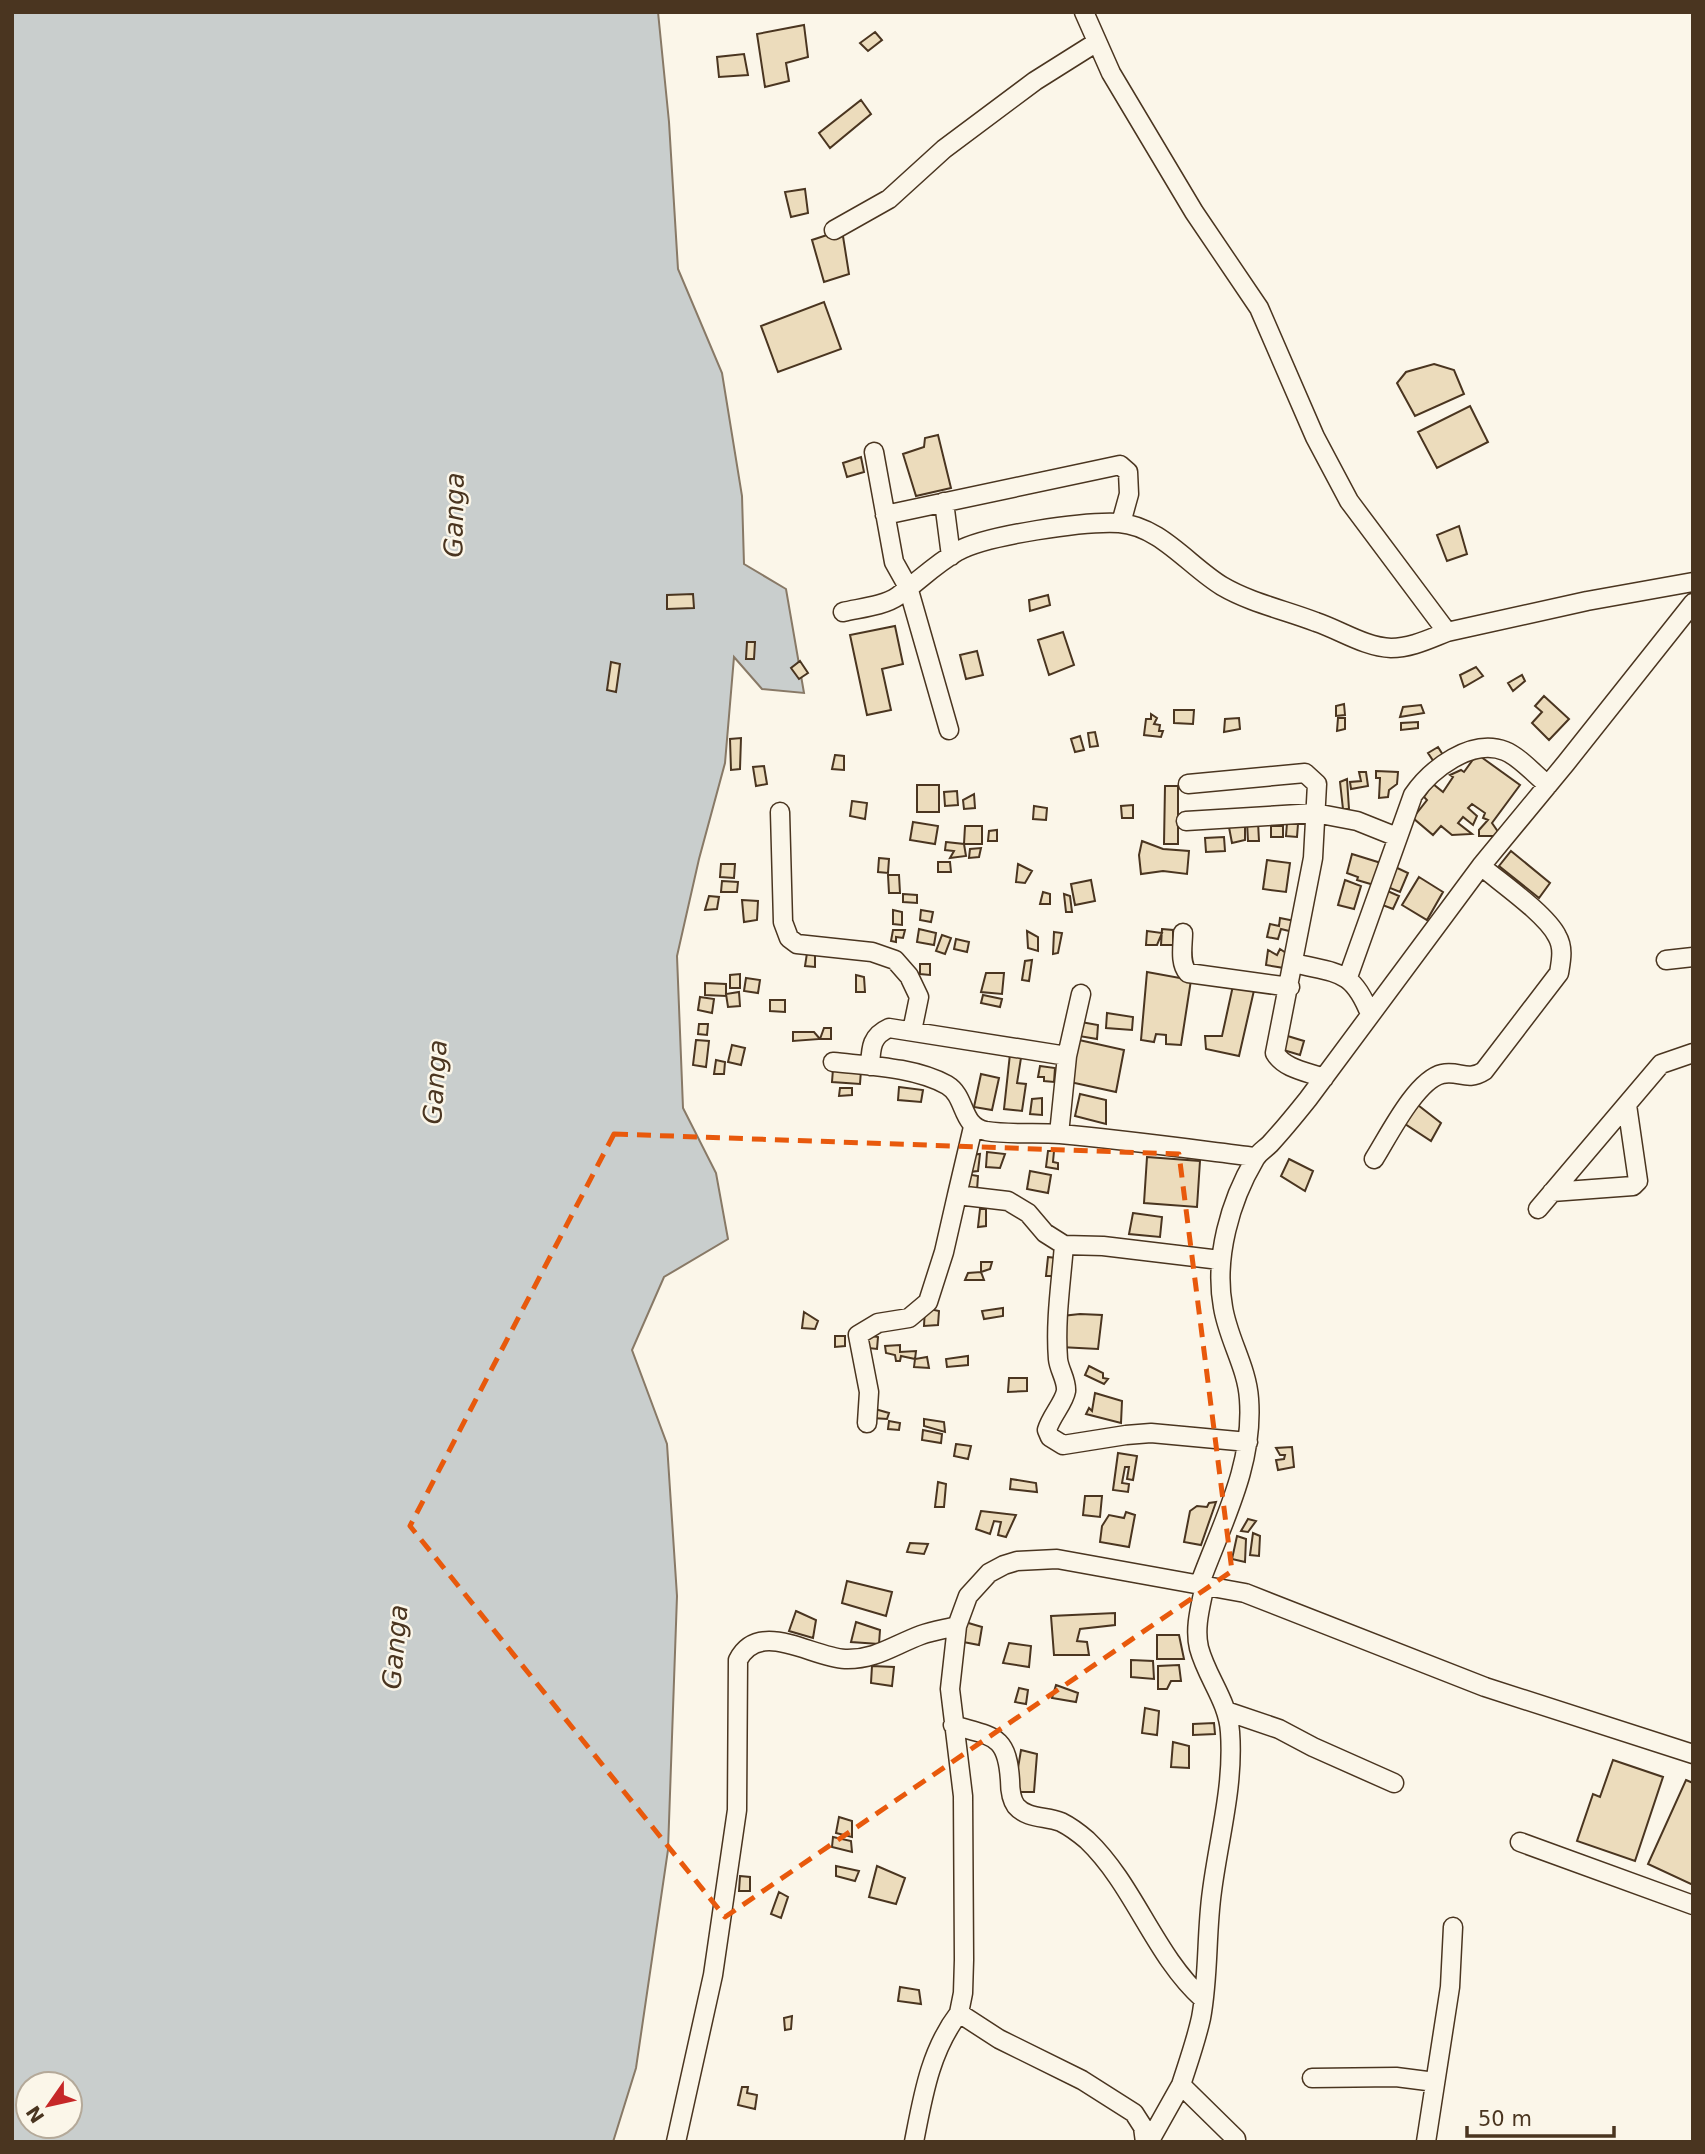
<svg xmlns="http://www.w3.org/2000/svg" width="1705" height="2154" viewBox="0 0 1705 2154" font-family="'DejaVu Sans',sans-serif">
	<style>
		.water { fill: #c9cecd; stroke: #887966; stroke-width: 2; fill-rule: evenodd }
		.building { fill: #ecdcbc; stroke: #4a3520; stroke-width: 2 }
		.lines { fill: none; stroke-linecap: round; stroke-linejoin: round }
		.minor-casing { stroke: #4a3520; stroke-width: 21 }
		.minor { stroke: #fbf6e9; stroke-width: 18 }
		.marked { fill: none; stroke: #e8590c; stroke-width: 5; stroke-dasharray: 14 9; stroke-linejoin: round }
		.labels { text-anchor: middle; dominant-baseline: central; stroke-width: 5; stroke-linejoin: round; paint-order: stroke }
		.water-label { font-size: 26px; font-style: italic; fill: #4a3520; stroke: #fbf6e9 }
	</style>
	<rect width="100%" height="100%" fill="#fbf6e9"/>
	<path class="water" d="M12 12H658L669 122 678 269 722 373 742 496 744 564 786 589 804 693 762 689 734 657 725 763 699 859 677 956 683 1108 716 1173 728 1239 664 1277 632 1350 667 1444 677 1596 668 1850 636 2068 613 2142H12ZM28 2084H70V2126H28Z"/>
	<path class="building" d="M804 25 808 57 786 63 789 81 765 87 757 34Z
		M875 32 882 40 868 51 860 43Z
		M744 54 748 75 719 77 717 57Z
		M861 100 871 114 830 148 819 133Z
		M805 189 808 213 791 217 785 192Z
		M842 230 849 274 824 282 812 240Z
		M824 302 841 349 778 372 761 326Z
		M1434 364 1454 370 1464 394 1415 416 1397 383 1406 372Z
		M1470 406 1488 442 1437 468 1418 432Z
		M938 435 951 488 916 496 903 454 924 447 925 438Z
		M861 457 864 472 847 477 843 463Z
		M1459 526 1467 554 1447 561 1437 535Z
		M693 594 694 608 667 609V595Z
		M1048 595 1050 605 1030 611 1029 600Z
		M895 626 903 664 882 669 891 710 867 715 850 635Z
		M1063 632 1074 665 1049 675 1038 640Z
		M747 642H755L754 659H746Z
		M977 651 983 675 966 679 960 655Z
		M800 661 808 673 799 679 791 668Z
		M611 662 620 664 616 692 607 690Z
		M1476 667 1483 676 1464 687 1460 675Z
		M1522 675 1525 681 1513 691 1508 683Z
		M1544 696 1569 719 1549 740 1532 723 1542 712 1535 706Z
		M1344 704 1345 715 1336 716V706Z
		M1421 705 1424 713 1400 717 1403 707Z
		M1174 710H1194L1193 724 1174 723Z
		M1151 714 1157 718 1154 724 1160 725 1159 731H1163L1161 737 1144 735 1146 719H1151Z
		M1239 718 1240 729 1224 732 1225 719Z
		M1338 718H1345V729L1337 731Z
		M1418 722V728L1401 730V723Z
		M1095 732 1098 746 1090 747 1088 733Z
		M1080 736 1084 750 1075 752 1071 739Z
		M741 738 740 769 731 770 730 739Z
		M1438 747 1443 755 1434 762 1428 753Z
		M1477 754 1520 785 1492 823 1501 836H1479V830L1488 820 1483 818 1485 813 1472 804 1468 808 1477 816 1473 825 1463 817 1458 823 1472 834 1452 835 1441 826 1433 835 1413 818 1427 800 1424 797 1433 784 1443 792 1453 777 1450 775 1461 770 1464 772Z
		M835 755 844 756V770L832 769Z
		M764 766 767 784 756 786 753 767Z
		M1376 771 1398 772 1397 784 1389 790 1388 797 1379 798 1380 778H1376Z
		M1359 772H1366L1368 786 1351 789 1350 782 1361 781Z
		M1347 779 1349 809H1343L1340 782Z
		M917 785H939V812H917Z
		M1165 786H1178V844H1164Z
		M957 791 958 805 945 806 944 792Z
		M974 794 975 808 964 809 963 800Z
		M852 801 867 803 865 819 850 816Z
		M1133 805V818H1122L1121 806Z
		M1034 806 1047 808 1046 820 1033 819Z
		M1245 819V840L1232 843 1228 822Z
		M913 822 938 826 935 844 910 840Z
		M1247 822H1258L1259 841H1248Z
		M1287 823 1298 824 1297 837 1286 836Z
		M965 826H982V844H964Z
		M1271 826H1283V837H1271Z
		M997 830V841H988L989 831Z
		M1224 837 1225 851 1206 852 1205 838Z
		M1142 841 1163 849 1189 851 1187 874 1163 871 1141 874 1139 855Z
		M946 842 964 844 966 856 950 858 954 851 945 850Z
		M981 848 979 857 969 858 970 849Z
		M1511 851 1550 883 1539 898 1499 866Z
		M1352 854 1381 863 1374 885 1357 880 1358 877 1347 873Z
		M879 858 889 859 888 873 878 872Z
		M1267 860 1290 863 1286 892 1263 889Z
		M938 862H950L951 872H938Z
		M721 864H735L734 878 720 877Z
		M1018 864 1032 871 1025 883 1016 882Z
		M1393 866 1408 873 1400 892 1385 886Z
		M888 875H899L900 893H889Z
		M1419 877 1443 892 1427 920 1402 905Z
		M1091 880 1095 901 1075 905 1071 884Z
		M1345 880 1361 886 1354 909 1338 905Z
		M722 881 738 882 737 892H721Z
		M1383 889 1399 896 1393 909 1377 903Z
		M1043 892 1050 894V904H1040Z
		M903 894 917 895V903L903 902Z
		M1064 894 1070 896 1072 912H1066Z
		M709 896 719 897 717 909 705 910Z
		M742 900 758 901 757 920 744 922Z
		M893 910 902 912V925L893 924Z
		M921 910 933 912 931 922 920 920Z
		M1280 918 1295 921 1293 932 1281 929 1278 939 1267 937 1270 924 1279 926Z
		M919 929 936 933 934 945 917 942Z
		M1162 929 1173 930V945H1161Z
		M893 930H905L903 938 896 937V942L891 941Z
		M1027 931 1038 937V951L1028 948Z
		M1147 931 1162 933 1157 945H1146Z
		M1054 932 1062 933 1058 953 1053 954Z
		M942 935 951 938 945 954 936 951Z
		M956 939 969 942 967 952 954 949Z
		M1280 949 1286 953 1284 968 1266 965 1268 950 1277 955Z
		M807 953 815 954V967L805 966Z
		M1032 960 1029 981 1022 980 1025 961Z
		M920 964H930V975L920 974Z
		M1147 972 1191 980 1181 1045 1166 1044V1035L1156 1034 1154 1042 1141 1040Z
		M986 973H1004L1002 994 981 992Z
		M740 974V988H730V975Z
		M856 975 864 977 865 992H856Z
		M746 978 760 980 758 993 744 991Z
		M1234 981 1255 986 1239 1056 1206 1049 1205 1036H1222Z
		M705 983 726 984V996L705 995Z
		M739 992 740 1006 728 1007 726 994Z
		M983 995 1002 999 1000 1007 981 1003Z
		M700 997 714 999 712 1013 698 1010Z
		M770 1000H785V1012L770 1011Z
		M1107 1013 1133 1017 1132 1030 1106 1028Z
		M1081 1022 1098 1025 1097 1039 1079 1036Z
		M699 1024H708L707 1035 698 1034Z
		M824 1028H831V1039H820Z
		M793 1032H814L820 1039 793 1041Z
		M1281 1034 1304 1041 1300 1055 1280 1049Z
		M696 1040 709 1041 706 1067 693 1065Z
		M1079 1040 1124 1050 1116 1092 1070 1082Z
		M732 1045 745 1048 741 1065 728 1062Z
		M1010 1054 1021 1058 1017 1083 1026 1084 1022 1111 1004 1109Z
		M716 1060 725 1062 724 1074H714Z
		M1040 1066 1055 1068 1054 1082 1044 1081V1077H1038Z
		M833 1069 861 1070 860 1084 832 1082Z
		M981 1074 999 1078 992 1110 974 1107Z
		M899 1087 923 1090 921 1102 898 1100Z
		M840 1088H852V1095L839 1096Z
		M1080 1094 1106 1100V1124L1075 1116Z
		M1042 1098V1115L1030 1114 1032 1099Z
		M1414 1102 1441 1123 1431 1141 1399 1120Z
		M1048 1151H1054L1053 1162 1058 1163V1169L1046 1167Z
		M987 1152 1005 1154 1000 1168 986 1167Z
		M980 1154 978 1171 968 1172 971 1155Z
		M1147 1157 1200 1161 1197 1207 1144 1203Z
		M1289 1159 1313 1171 1305 1191 1281 1176Z
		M1030 1171 1051 1175 1048 1193 1027 1189Z
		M966 1174 978 1176 977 1190 963 1185Z
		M980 1209H986V1226L978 1227Z
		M1133 1213 1162 1217 1160 1237 1129 1234Z
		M1048 1257 1056 1258 1059 1276H1046Z
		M981 1262H992L990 1269 981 1272Z
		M981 1272 984 1280H965L968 1273Z
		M925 1308 939 1311 938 1325 924 1326Z
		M1003 1308V1316L984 1319 982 1311Z
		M804 1312 818 1321 815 1329 802 1328Z
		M1080 1314 1102 1315 1098 1349 1060 1347 1062 1316Z
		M859 1334 878 1337 877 1349 860 1347Z
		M835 1336H845V1346L835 1347Z
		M900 1345V1352L916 1351 915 1359 901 1356 900 1361H896L895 1355 886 1353 885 1346Z
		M968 1356V1365L947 1367 946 1359Z
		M927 1357 929 1368 914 1367 915 1359Z
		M1089 1366 1103 1373V1378L1108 1379 1104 1384 1085 1375Z
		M1009 1378H1027V1391L1008 1392Z
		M1095 1393 1122 1401 1121 1423 1086 1414 1089 1408 1092 1411Z
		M875 1409 889 1413 887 1419 873 1418Z
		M924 1419 944 1422 945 1432 924 1426Z
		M889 1421 900 1423 899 1430 888 1429Z
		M923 1430 942 1434 941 1443 922 1440Z
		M956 1444 971 1446 968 1459 954 1456Z
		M1292 1447 1294 1467 1278 1470 1276 1460 1284 1459 1285 1455H1280L1276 1448Z
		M1118 1453 1137 1456 1133 1480 1127 1479 1129 1467H1125L1122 1483 1129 1484 1128 1492 1113 1490Z
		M1011 1479 1036 1483 1037 1492 1010 1489Z
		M938 1482 946 1484 944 1507H935Z
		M1085 1496H1102L1100 1517 1083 1515Z
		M1216 1502 1201 1545 1184 1542 1190 1511 1197 1506 1207 1507 1209 1503Z
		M981 1511 1016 1515 1006 1537 998 1535 1001 1522 994 1521 990 1534 976 1529Z
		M1126 1512 1135 1515 1129 1547 1100 1542 1102 1526 1109 1515 1124 1518Z
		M1248 1519 1256 1521 1248 1532 1241 1531Z
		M1253 1533 1260 1536 1259 1556 1250 1555Z
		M1237 1536 1246 1539 1245 1562 1232 1559Z
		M910 1543 928 1544 924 1554 907 1552Z
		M847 1581 892 1592 886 1616 842 1603Z
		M796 1611 816 1620 813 1638 789 1631Z
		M1115 1613V1625L1080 1629 1077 1641 1087 1642 1089 1655H1054L1051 1616Z
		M856 1622 880 1630 879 1644 851 1642Z
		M965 1622 982 1627 979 1645 958 1641Z
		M1157 1635H1179L1184 1659H1157Z
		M1009 1643 1031 1646 1029 1667 1003 1663Z
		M1131 1660 1153 1661 1154 1679 1131 1677Z
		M1179 1665 1181 1681H1171L1167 1689H1158V1666Z
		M872 1666 894 1667 892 1686 871 1683Z
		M1056 1685 1078 1693 1076 1702 1052 1698Z
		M1019 1688 1028 1690 1026 1704 1015 1702Z
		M1145 1708 1159 1711 1157 1735 1142 1733Z
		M1214 1723 1215 1734 1193 1735V1724Z
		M1173 1742 1189 1746V1768L1171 1767Z
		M1021 1750 1037 1754 1034 1792H1014Z
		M1613 1760 1663 1777 1635 1861 1577 1841 1593 1794 1600 1797Z
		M1686 1780 1693 1783V1885L1648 1864Z
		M839 1817 852 1821V1837L836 1833Z
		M833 1837 851 1841 852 1852 832 1847Z
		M836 1866 859 1871 855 1881 836 1876Z
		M877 1866 905 1878 896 1904 869 1897Z
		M740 1876 750 1877V1891H739Z
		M779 1892 788 1897 781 1918 771 1914Z
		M900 1987 919 1990 921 2004 898 2001Z
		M792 2016 791 2029 785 2030 784 2018Z
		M742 2087H748L747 2093 757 2095 755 2109 738 2105Z"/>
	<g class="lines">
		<defs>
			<path id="minor" d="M1084 12 1111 73 1194 212 1259 308 1315 437 1349 501 1447 632 1587 601 1693 582
				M834 230 889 199 944 149 1035 81 1097 42
				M874 452 894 562 908 587 949 730
				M944 502 951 556
				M885 515 1120 465 1128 472 1129 494 1121 523
				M843 612C860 608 884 606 898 596 919 581 934 565 958 551 987 535 1085 521 1119 523 1160 526 1189 566 1222 586 1251 603 1285 610 1316 622 1340 630 1365 647 1391 648 1411 648 1429 639 1447 632
				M1188 784 1305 773 1317 784 1313 858 1275 1053C1284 1069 1308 1072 1324 1078
				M780 812 783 922 789 938 797 944 872 952 895 960 909 976 919 997 912 1031
				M1186 821 1315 813 1357 821 1397 837
				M1183 933C1183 945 1179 963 1188 973L1290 987
				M1666 960 1693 957
				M1294 963C1338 974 1352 969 1370 1014
				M1348 977 1413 795C1431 769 1471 738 1505 751 1520 757 1535 775 1548 785
				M833 1062C870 1066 914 1067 947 1085 967 1097 960 1126 986 1131 1010 1135 1036 1132 1060 1134 1126 1140 1191 1149 1256 1157
				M870 1066C871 1048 871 1036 889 1028L1067 1056
				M973 1127 957 1195 1008 1201 1028 1213 1045 1233 1064 1245 1103 1246 1220 1260
				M1059 1134 1067 1056 1081 994
				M1374 1159C1388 1137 1416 1080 1442 1074 1459 1070 1467 1082 1484 1071L1559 973C1561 961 1564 948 1557 936 1546 914 1501 883 1481 866
				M1552 1192 1633 1186 1638 1181 1627 1105
				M1538 1209 1661 1064 1693 1053
				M1064 1245C1061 1283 1055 1321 1058 1359 1059 1370 1067 1380 1066 1391 1064 1403 1051 1416 1047 1430L1050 1437 1063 1445 1126 1435 1151 1433 1248 1442
				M867 1423 869 1392 858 1335 878 1323 909 1318 928 1302 944 1252 957 1195
				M1200 1583C1222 1523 1254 1465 1249 1399 1247 1367 1228 1339 1223 1307 1214 1258 1230 1201 1255 1159 1258 1153 1265 1149 1270 1144 1283 1130 1296 1114 1308 1099L1481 866 1566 763 1693 603
				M1205 1584C1201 1605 1194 1627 1199 1648 1207 1678 1228 1701 1230 1732 1234 1786 1219 1837 1212 1891 1206 1933 1209 1976 1201 2018 1196 2041 1188 2063 1181 2085L1236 2139V2142
				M1226 1711 1279 1729 1313 1747 1394 1783
				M953 1725C993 1737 1007 1734 1010 1780 1010 1789 1011 1799 1016 1806 1027 1819 1046 1816 1061 1822 1069 1826 1080 1834 1087 1840 1135 1886 1154 1955 1203 1999
				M1520 1842 1693 1905
				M1312 2078 1396 2077 1435 2082
				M676 2142 713 1975 737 1810 738 1660C759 1619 811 1657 845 1659 875 1660 894 1645 921 1635 932 1631 945 1629 957 1626
				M914 2142C923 2096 930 2051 959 2013
				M1145 2142 1143 2127 1134 2113 1082 2080 999 2039 959 2013 963 1993 964 1960 963 1796 950 1689 957 1626 968 1596 989 1573 1004 1565 1017 1561 1057 1559 1245 1593 1485 1687 1693 1754
				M1149 2142 1181 2085
				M1426 2142 1450 1987 1453 1927"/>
		</defs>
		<use href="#minor" class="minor-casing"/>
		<use href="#minor" class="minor"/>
	</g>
	<path class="marked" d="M614 1134 1179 1154 1232 1571 725 1917 410 1526Z"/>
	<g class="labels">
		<g class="water-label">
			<text transform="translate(454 515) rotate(-89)">Ganga</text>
			<text transform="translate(435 1082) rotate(-86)">Ganga</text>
			<text transform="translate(395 1647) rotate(-85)">Ganga</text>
		</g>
	</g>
	<rect width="1705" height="2154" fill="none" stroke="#4a3520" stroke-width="28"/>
	<g transform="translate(49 2105) rotate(236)"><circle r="33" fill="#fbf6e9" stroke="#b4a999" stroke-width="2"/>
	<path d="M0-5L12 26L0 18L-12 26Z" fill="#c62828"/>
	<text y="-10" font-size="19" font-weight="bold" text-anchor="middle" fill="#4a3520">N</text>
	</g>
	<path d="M1467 2126v10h147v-10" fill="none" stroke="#4a3520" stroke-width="3.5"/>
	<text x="1478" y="2126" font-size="21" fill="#4a3520" stroke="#fbf6e9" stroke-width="5" paint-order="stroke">50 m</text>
</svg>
